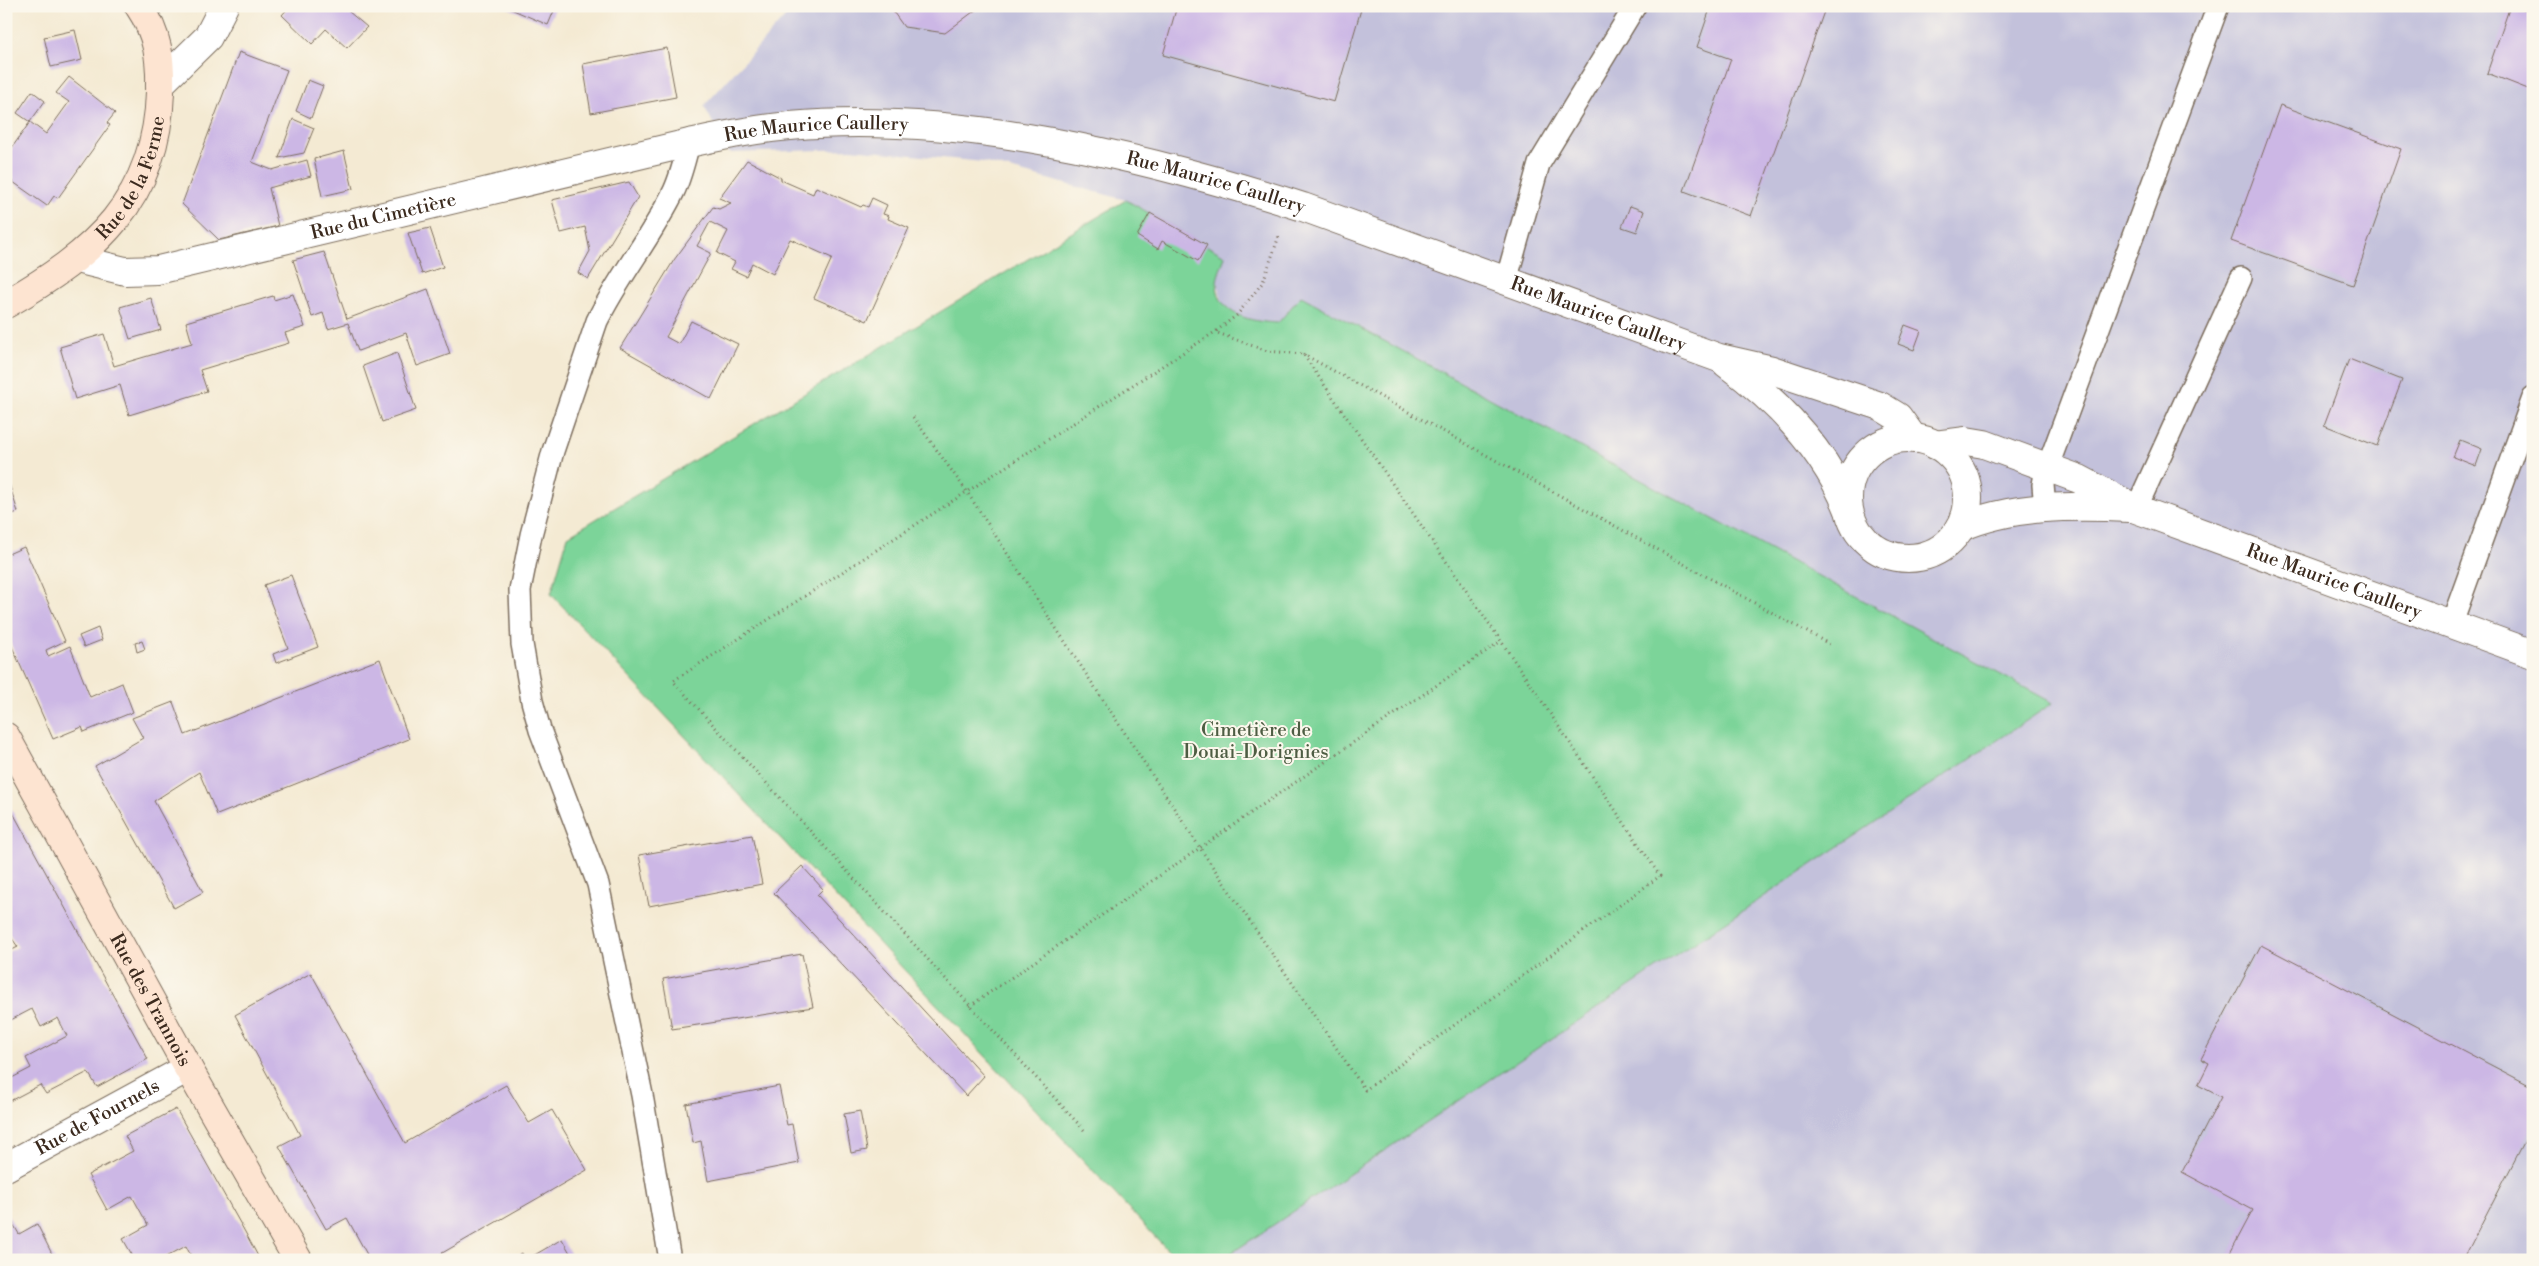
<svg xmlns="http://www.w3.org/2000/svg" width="2539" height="1266" viewBox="0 0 2539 1266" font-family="'Libre Bodoni',serif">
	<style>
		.industrial { fill: #c3c1db }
		.green { fill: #7cd499; stroke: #5c7f5c }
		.building { fill: #ccb7e5 }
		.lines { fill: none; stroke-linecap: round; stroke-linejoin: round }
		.lane-casing { stroke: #7c6d5d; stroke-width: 24 }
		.street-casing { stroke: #7c6d5d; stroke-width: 30 }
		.secondary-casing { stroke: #7c6d5d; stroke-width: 30 }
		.path { stroke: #7c6d5d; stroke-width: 3; stroke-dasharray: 1 4; stroke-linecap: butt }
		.lane { stroke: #fff; stroke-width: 21 }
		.street { stroke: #fff; stroke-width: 28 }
		.secondary { stroke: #fde4d1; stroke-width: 28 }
		.labels { text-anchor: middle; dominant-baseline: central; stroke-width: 4; stroke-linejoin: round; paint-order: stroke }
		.street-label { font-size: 19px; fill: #3b2a1e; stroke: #fbf7ec }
		.park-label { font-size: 19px; fill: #4e5d43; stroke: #fbf7ec }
	</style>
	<rect width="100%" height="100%" fill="#fbf7ec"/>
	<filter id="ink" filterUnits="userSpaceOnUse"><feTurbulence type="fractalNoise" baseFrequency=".02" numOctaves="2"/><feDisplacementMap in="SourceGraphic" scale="10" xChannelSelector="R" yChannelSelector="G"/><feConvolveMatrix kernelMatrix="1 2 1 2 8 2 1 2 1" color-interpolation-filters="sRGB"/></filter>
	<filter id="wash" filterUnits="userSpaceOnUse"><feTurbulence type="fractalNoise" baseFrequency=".0096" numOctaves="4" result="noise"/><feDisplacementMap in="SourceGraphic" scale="20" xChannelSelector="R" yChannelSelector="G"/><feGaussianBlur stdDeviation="1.12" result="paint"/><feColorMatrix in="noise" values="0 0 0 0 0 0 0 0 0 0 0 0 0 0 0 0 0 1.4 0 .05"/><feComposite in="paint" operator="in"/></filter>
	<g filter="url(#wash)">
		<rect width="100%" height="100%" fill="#f4ead3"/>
		<path class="industrial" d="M795 6H2533V1260H1221L2052 703 1301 296 1278 323 1253 322 1237 315 1223 304 1217 282 1126 200 983 162 851 149 729 153 704 106Z"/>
		<path class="green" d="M1126 200 1225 256C1223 264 1217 275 1217 283 1217 316 1253 322 1278 323L1301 296 2053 703 1221 1260H1177L551 594 568 536Z"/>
		<g id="blocks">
			<path class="building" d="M290 6H342L367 27 347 48 326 29 312 44 282 15Z
				M504 6H556L548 25Z
				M889 6H981L945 33 904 27Z
				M1177 6H1362L1334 102 1163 55Z
				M1711 6H1826L1751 216 1684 191 1731 59 1697 47Z
				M2510 6 2533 13V91L2487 73Z
				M75 30 82 60 51 67 44 37Z
				M667 48 676 97 591 113 583 64Z
				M239 52 287 70 252 162 272 170 307 160 311 176 269 188 278 226 219 240 182 204Z
				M69 77 115 113 107 123 110 125 58 198 54 196 47 206 6 177V156L30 122 46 134 69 102 56 93Z
				M308 80 323 86 311 118 296 111Z
				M32 91 45 101 30 122 17 113Z
				M2280 105 2401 149 2353 285 2231 241Z
				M293 119 314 128 304 153 279 158Z
				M344 151 353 189 322 196 314 159Z
				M747 160 781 178V180L813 194 816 187 861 207 863 205 868 207 872 198 887 205 883 214 889 216 888 219 909 228 867 321 814 298 832 258 790 239 773 274 752 263 746 276 731 269 735 262 717 253 728 231 710 222 697 246 711 253 666 337 679 344 691 321 738 344 711 399 620 348 674 260 713 207 719 209 731 203 719 198Z
				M629 182 638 197 588 279 578 273 590 251 585 227 561 233 552 200Z
				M1630 206 1644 211 1637 232 1622 227Z
				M1150 213 1207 245 1198 261 1162 241 1158 249 1137 236Z
				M430 228 443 267 422 274 408 233Z
				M324 252 347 319 428 289 450 354 417 366 406 333 358 351 348 323 328 329 323 313 312 317 293 260Z
				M293 294 305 327 285 333 289 343 200 370 207 391 129 415 120 385 75 399 60 347 104 334 114 366 192 343 186 322 273 296 274 300Z
				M151 298 161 330 130 339 120 307Z
				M1905 325 1921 331 1914 350 1898 344Z
				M397 353 416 410 382 422 363 366Z
				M2349 359 2402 380 2377 446 2324 425Z
				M2460 440 2482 449 2476 466 2453 457Z
				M6 474 18 512 6 516Z
				M24 547 65 641 46 650 48 656 70 646 90 697 122 683 133 712 84 732 82 727 53 739 6 633V555Z
				M291 575 318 647 276 663 273 654 288 648 264 585Z
				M98 628 102 640 84 647 79 636Z
				M142 641 145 649 137 652 135 643Z
				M380 659 409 739 217 815 199 772 154 801 203 892 174 908 95 766 143 738 132 718 173 702 185 735Z
				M6 800 148 1059 97 1087 88 1072 46 1094 40 1085 6 1103V1081L31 1068 26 1058 67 1036 58 1018 41 1027 32 1009 7 1022 6 1020V953L18 947 6 930Z
				M752 835 762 884 649 906 639 855Z
				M802 866 823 889 817 895 984 1076 966 1096 774 893Z
				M2261 945 2533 1087V1125L2463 1260H2233L2228 1257 2253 1210 2182 1172 2221 1097 2198 1085 2209 1063 2201 1059Z
				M802 954 813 1007 672 1029 663 979Z
				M311 973 405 1143 506 1085 529 1123 552 1110 587 1170 430 1260H370L347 1218 326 1229 279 1146 300 1135 235 1015Z
				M779 1086 787 1125 792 1124 799 1163 708 1181 701 1141 693 1143 686 1104Z
				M176 1109 245 1232 260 1260H193L186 1246 160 1260H135L123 1239 148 1225 132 1196 107 1210 88 1175 133 1151 125 1136Z
				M860 1111 867 1150 851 1153 844 1114Z
				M6 1212 19 1234 37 1224 55 1260H14L6 1246Z
				M562 1239 574 1260H526Z
				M522 1253 526 1260H511Z"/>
		</g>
	</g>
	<g filter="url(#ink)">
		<use href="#blocks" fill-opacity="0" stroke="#7c6d5d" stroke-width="1"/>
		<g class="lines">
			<defs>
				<path id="lane" d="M1506 281 1539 164 1635 6
					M2045 509 2043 485 2045 474 2218 6
					M2136 509 2241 278
					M2451 625 2533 398
					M670 1260 642 1095 598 884 540 730 532 701 522 644 520 590 531 535 553 451 597 321C619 276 652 236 674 191 681 176 685 159 689 143"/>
				<g id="street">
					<path d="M160 84 208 37 224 6"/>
					<path id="s1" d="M76 259 125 271 158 270 689 143C722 136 755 129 790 126 959 111 1143 156 1303 207L1719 358 1772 370 1880 406 1898 417 1914 439"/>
					<path d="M1726 363C1777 401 1824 449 1848 508"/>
					<circle cx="1908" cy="498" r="60"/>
					<path id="s2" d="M1935 445 1966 441 1984 444 2079 479 2136 509 2533 654"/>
					<path d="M1961 527C2012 505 2074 505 2130 508"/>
					<path id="s3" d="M6 1167 188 1068"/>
				</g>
				<g id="secondary">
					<path id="s4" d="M6 304C94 254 157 200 160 92 161 60 158 34 139 6"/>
					<path id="s5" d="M6 737 188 1068 298 1260"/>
				</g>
			</defs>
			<use href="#lane" class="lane-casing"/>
			<use href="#street" class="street-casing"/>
			<use href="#secondary" class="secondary-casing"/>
			<path class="path" d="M1303 354 1829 644
				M913 417 967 492 1200 848 1365 1090 1660 876 1501 641
				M970 1006 1501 641 1303 354 1267 351 1215 332
				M1084 1130 673 681 1215 332 1237 315 1263 282 1279 236"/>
			<use href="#lane" class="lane"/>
			<use href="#street" class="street"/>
			<use href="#secondary" class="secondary"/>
		</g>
	</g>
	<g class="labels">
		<g class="street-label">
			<text stroke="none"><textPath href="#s1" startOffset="758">Rue Maurice Caullery</textPath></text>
			<text stroke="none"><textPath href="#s4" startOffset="184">Rue de la Ferme</textPath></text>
			<text stroke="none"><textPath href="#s1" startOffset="1164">Rue Maurice Caullery</textPath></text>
			<text stroke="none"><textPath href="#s1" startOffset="315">Rue du Cimetière</textPath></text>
			<text stroke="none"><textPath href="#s1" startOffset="1569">Rue Maurice Caullery</textPath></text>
			<text stroke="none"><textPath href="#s2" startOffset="426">Rue Maurice Caullery</textPath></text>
			<text stroke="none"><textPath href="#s5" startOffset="300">Rue des Trannois</textPath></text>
			<text stroke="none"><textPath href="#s3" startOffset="104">Rue de Fournels</textPath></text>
		</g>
		<g class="park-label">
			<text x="1256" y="730">Cimetière de<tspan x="1256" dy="22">Douai-Dorignies</tspan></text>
		</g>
	</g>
	<rect width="2539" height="1266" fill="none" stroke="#fbf7ec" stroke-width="25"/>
</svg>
